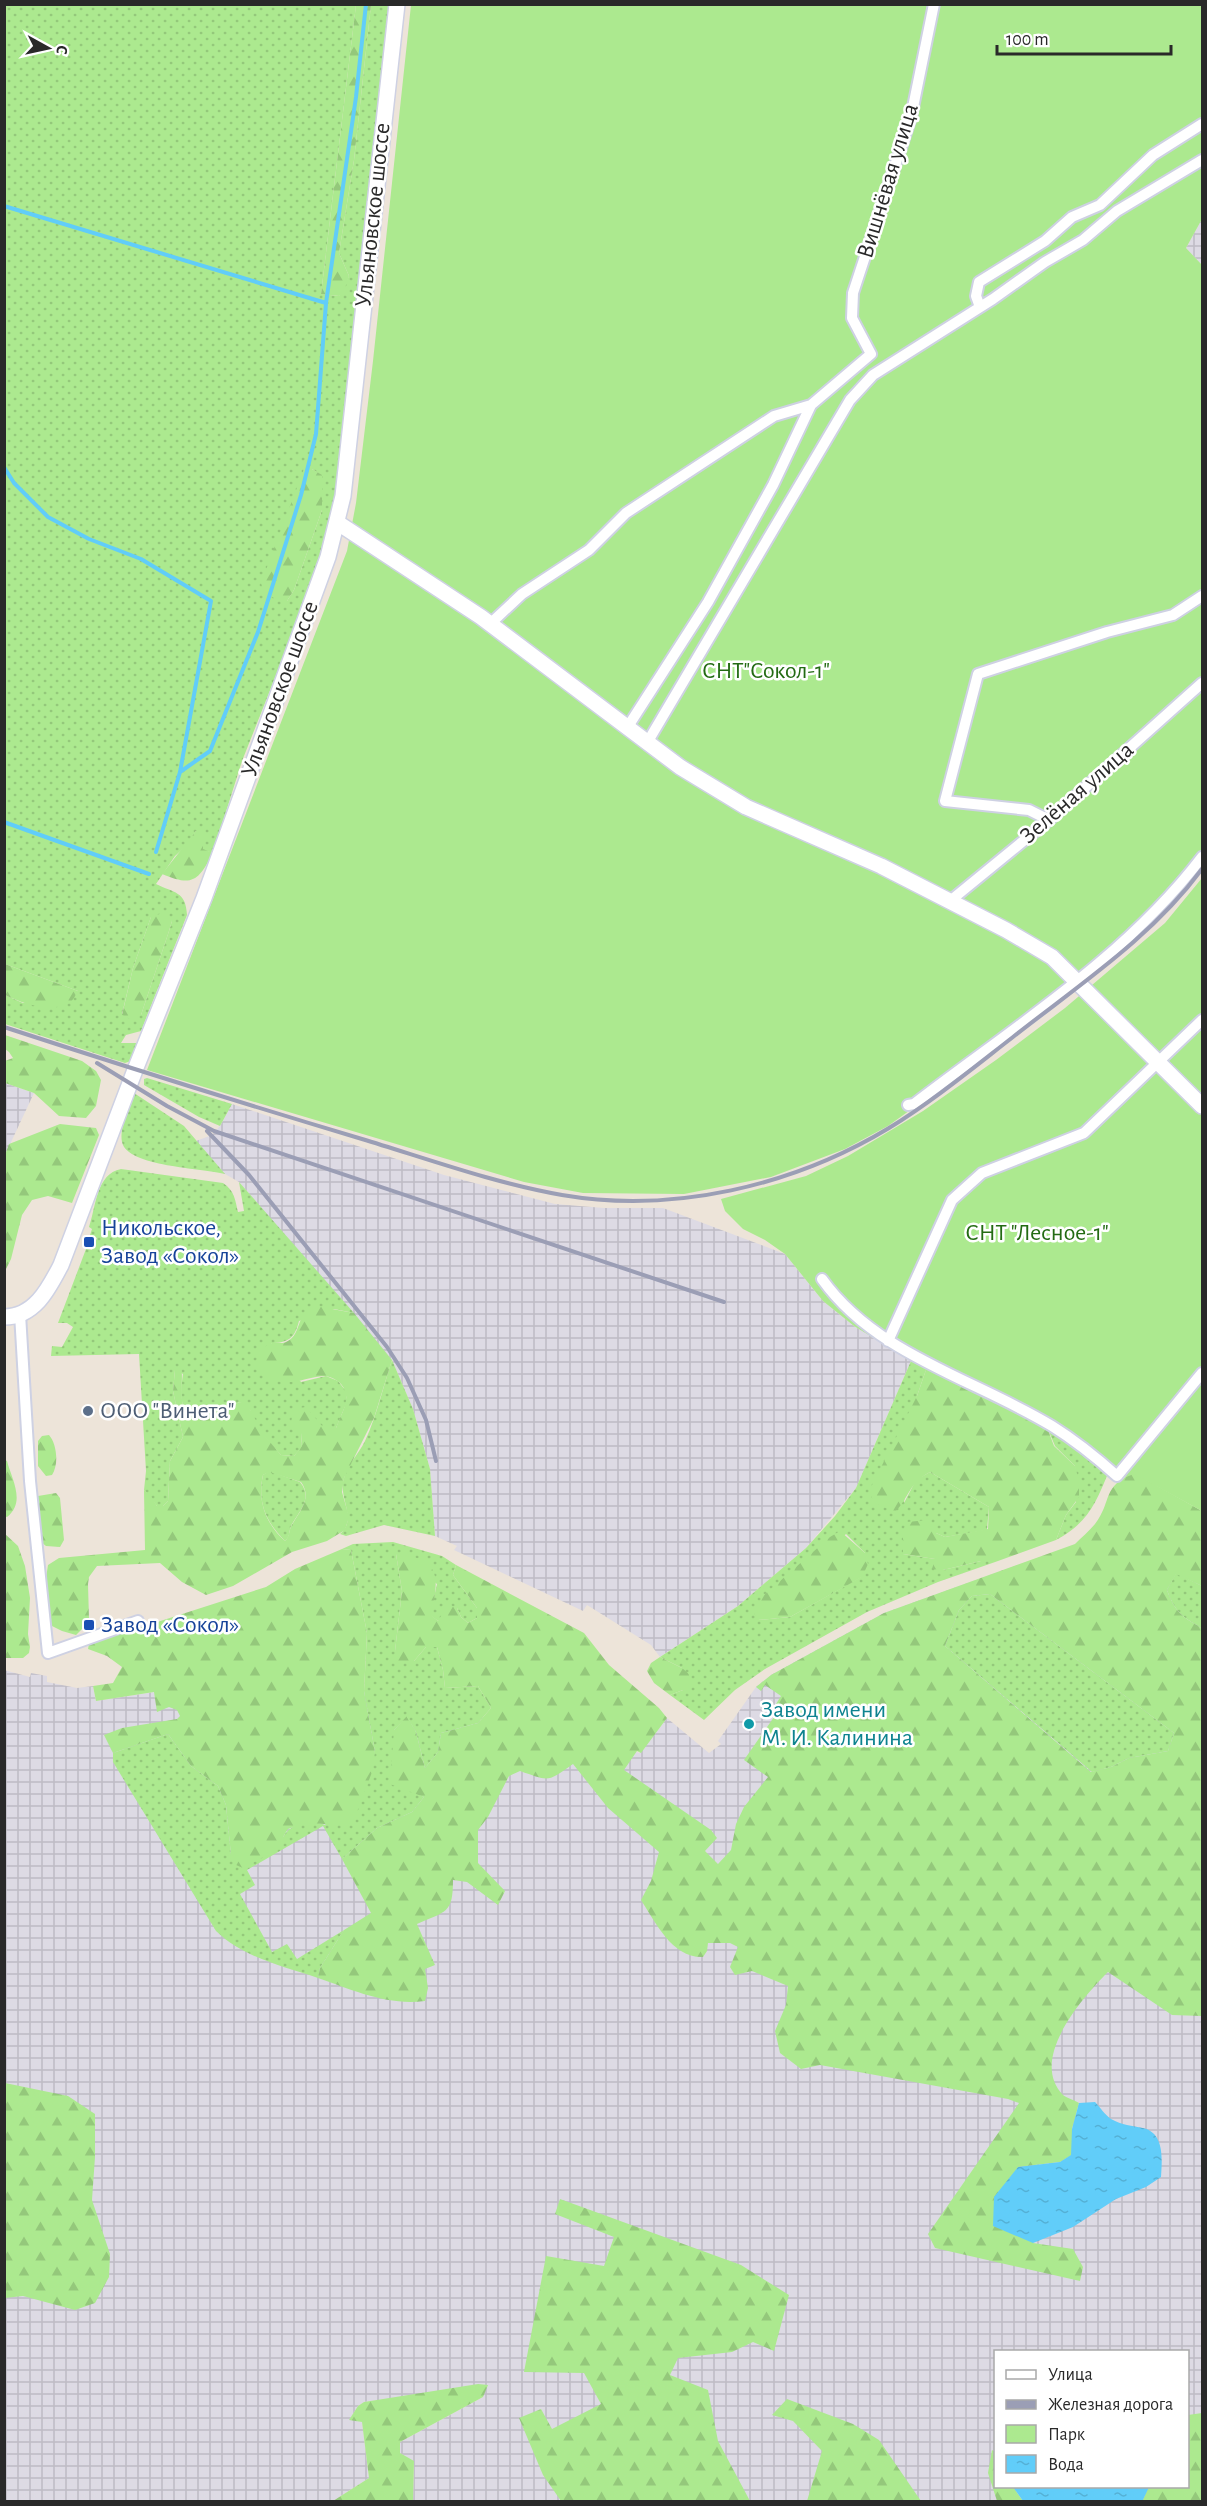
<svg xmlns="http://www.w3.org/2000/svg" width="1207" height="2506" viewBox="0 0 1207 2506" font-family="'Alegreya Sans',sans-serif">
	<style>
		.industrial { fill: url(#industrial-grid); fill-rule: evenodd }
		.grass { fill: url(#grass-dots); fill-rule: evenodd }
		.forest { fill: url(#forest-firs); fill-rule: evenodd }
		.park { fill: #ace98f }
		.water { fill: url(#water-ripples) }
		.lines { fill: none; stroke-linecap: round; stroke-linejoin: round }
		.stream { stroke: #61cdf9; stroke-width: 4 }
		.street-casing { stroke: #ced1e3; stroke-width: 14 }
		.secondary-casing { stroke: #ced1e3; stroke-width: 18 }
		.street { stroke: #fff; stroke-width: 10 }
		.secondary { stroke: #fff; stroke-width: 15 }
		.rail { stroke: #9b9eb5; stroke-width: 4 }
		.transit-dot { fill: #1a4fb4; stroke: #fff; stroke-width: 2 }
		.service-dot { fill: #5c6f8a; stroke: #fff; stroke-width: 2 }
		.culture-dot { fill: #0f9aa8; stroke: #fff; stroke-width: 2 }
		.labels { text-anchor: middle; dominant-baseline: central; stroke-width: 5; stroke-linejoin: round; paint-order: stroke }
		.street-label { font-size: 24px; fill: #292929; stroke: #fff }
		.park-label { font-size: 24px; fill: #236b13; stroke: #fff }
		.transit-label { font-size: 24px; fill: #164399; stroke: #fff; text-anchor: start }
		.service-label { font-size: 24px; fill: #4e5e75; stroke: #fff; text-anchor: start }
		.culture-label { font-size: 24px; fill: #0d838f; stroke: #fff; text-anchor: start }
	</style>
	<defs>
		<pattern id="industrial-grid" width="8" height="8" patternUnits="userSpaceOnUse" patternTransform="scale(1.5)"><rect width="8" height="8" fill="#dddae4"/><path d="M0 4h8M4 0v8" fill="none" stroke="#bebbc4"/></pattern>
		<pattern id="grass-dots" width="8" height="8" patternUnits="userSpaceOnUse" patternTransform="scale(1.5)"><rect width="8" height="8" fill="#ace98f"/><path d="M2 2h.1M6 6h.1" fill="none" stroke="#94c87b" stroke-width="1.8" stroke-linecap="round"/></pattern>
		<pattern id="forest-firs" width="22" height="20" patternUnits="userSpaceOnUse" patternTransform="scale(1.5)"><rect width="22" height="20" fill="#ace98f"/><path d="M5 1l3.5 6h-7zM16 11l3.5 6h-7z" fill="#94c87b"/></pattern>
		<pattern id="water-ripples" width="26" height="14" patternUnits="userSpaceOnUse" patternTransform="scale(1.5)"><rect width="26" height="14" fill="#61cdf9"/><path d="M2 4q2-2 4 0t4 0M15 11q2-2 4 0t4 0" fill="none" stroke="#54b0d5"/></pattern>
	</defs>
	<rect width="100%" height="100%" fill="#ede4d9"/>
	<path class="industrial" d="M1202 219V265L1186 248Z
		M5 1083 34 1093 5 1155Z
		M232 1104 444 1175 555 1204 604 1208H663L785 1254 823 1301 854 1326 911 1361 856 1488 806 1548 738 1606 660 1657 651 1645 587 1605 583 1611 454 1550 457 1546 435 1536 430 1469 413 1409 392 1360 239 1182 225 1174 196 1141 212 1135 220 1126Z
		M1147 1519 1202 1553V2501H413L414 2462 400 2453V2442L483 2397 409 2396 364 2402 358 2406 350 2419 362 2422 369 2478 333 2501 13 2502 5 2500 4 1670 30 1677 31 1673 47 1676V1682L77 1688 93 1686 96 1701 154 1692 364 1691 640 1753 667 1718 709 1753 721 1744 718 1741 756 1687 771 1675 884 1613ZM996 2352H1188V2486H996Z"/>
	<path class="grass" d="M5 5H356L321 294 339 296 349 276 339 253 354 160 371 5H389L335 501 309 592 242 761 213 853 203 850 196 831 186 846 175 856 156 884C174 893 186 891 187 915L141 1031 126 1035 121 1043H138L131 1061 125 1063 5 1024V995L23 1003 78 991 5 964ZM304 469H312L321 475 322 510 294 590 287 601ZM151 917 172 921 169 931 141 1015 122 1014 133 968Z
		M147 1078 232 1104 220 1126 199 1117 144 1085V1079Z
		M134 1093 184 1126 225 1174C203 1168 127 1167 122 1142 119 1127 129 1108 134 1093Z
		M121 1169 223 1183C235 1191 235 1200 238 1212L244 1211 239 1182 354 1313 334 1309 299 1321C295 1338 288 1343 271 1343L301 1382 326 1376 338 1381 346 1391V1404L336 1428H323L314 1418 301 1433 302 1447 294 1456 281 1455C269 1442 254 1427 250 1410L240 1402 227 1407H210L194 1415C177 1408 181 1389 183 1374L175 1370 173 1391 183 1437 170 1461 168 1501 163 1506H157L144 1490 146 1471 139 1354 51 1356 52 1346 62 1347 73 1327 67 1323H58L86 1249 92 1250 97 1238 90 1235 92 1229 89 1227C96 1207 96 1174 121 1169Z
		M392 1360 413 1409 430 1469 435 1536 384 1525 346 1536 340 1534C357 1520 340 1500 343 1482 346 1466 358 1455 365 1441 377 1415 383 1387 392 1360Z
		M911 1361 928 1364 917 1396 904 1503 916 1480 930 1472 989 1507 987 1530 945 1537 936 1533 903 1554 935 1559 943 1570 981 1561H998L938 1582 867 1612 765 1669 735 1690 704 1720 670 1695 683 1690 682 1668 660 1657 738 1606 806 1548 835 1516 856 1488ZM846 1534 865 1553 861 1577 790 1617 758 1620Z
		M1045 1422 1109 1471C1096 1503 1088 1523 1056 1540L1066 1515 1076 1502 1075 1466 1055 1446Z
		M269 1471 300 1482C313 1498 300 1510 292 1524 288 1531 291 1536 285 1541 266 1522 257 1502 263 1475Z
		M393 1542 442 1556 456 1565 453 1575 477 1608V1618L468 1623 461 1617 457 1608 438 1621 430 1615 437 1584 396 1554 402 1591 395 1651 414 1661 426 1647H437L443 1670 445 1688 478 1686 491 1708 478 1723 441 1733 438 1752 425 1768 416 1732 407 1717 394 1730 408 1789 424 1797 412 1812 377 1828 342 1859 323 1826 247 1870 255 1885 240 1894 272 1952 287 1944 297 1959 344 1930 320 1968 318 1978C283 1966 244 1958 216 1931L113 1762V1753L168 1734 191 1766 218 1786 226 1805 231 1855 283 1837C291 1823 310 1819 325 1825L375 1752 364 1691 367 1633 351 1550 342 1549 353 1544Z
		M1176 1573 1202 1586V1628C1182 1617 1175 1612 1167 1590Z
		M990 1594 1174 1733 1168 1751 1129 1758 1111 1767 1092 1772 945 1646 959 1610 972 1596Z"/>
	<path class="forest" d="M356 5H371L354 160 339 253 349 276 344 291 339 296 321 294Z
		M304 469H312L322 475V510L294 590 287 601 274 598 264 593 261 583Z
		M203 830V849L213 853C198 881 193 887 162 874L196 831Z
		M165 912 172 921 169 931 141 1015 130 1019 122 1015 133 968 151 917Z
		M5 964 78 991C76 994 73 1001 69 1003 51 1014 22 1003 5 995Z
		M5 1035 82 1061 96 1071 101 1080 96 1106 86 1118 59 1116 34 1093 5 1083V1061L13 1058 9 1052 5 1049Z
		M60 1124 96 1128 99 1135 72 1203 48 1196 32 1200 22 1215 11 1259 5 1271V1155L9 1144Z
		M321 1307 354 1313 392 1360 374 1418 344 1478 342 1492 349 1517 345 1530 327 1541 292 1552 233 1586 206 1595 182 1582 160 1563 97 1566 89 1577 88 1584 89 1619 86 1625 76 1635 62 1631 50 1625 46 1578 48 1565 59 1558 145 1550 144 1490 150 1495 157 1506H163L168 1501 170 1461 183 1437 173 1391 175 1370 181 1367C185 1382 173 1419 200 1414L203 1407H227L240 1402 247 1404 264 1435 281 1455 294 1456 302 1446 301 1433 291 1424 293 1409 306 1407 323 1427 336 1428C341 1413 353 1398 341 1384 337 1380 330 1376 324 1376 308 1377 294 1385 277 1381 267 1379 261 1370 256 1363L259 1350C263 1348 268 1344 272 1343 277 1342 282 1344 286 1342 305 1333 291 1313 321 1307ZM269 1472 301 1482C312 1497 301 1510 293 1523 288 1530 291 1535 285 1541 266 1524 257 1501 263 1475Z
		M928 1364 1045 1422 1054 1446 1075 1466 1079 1481V1497L1066 1515 1056 1540 998 1561H981L943 1570 932 1569 935 1559 903 1554V1531L907 1522 928 1520 936 1533 945 1537 988 1529 989 1507 930 1472C908 1484 911 1495 895 1512L873 1502 870 1489 917 1396Z
		M49 1435C57 1444 59 1465 52 1475L46 1476 38 1466V1441L42 1436Z
		M5 1460 7 1461C12 1480 26 1502 7 1517L4 1516Z
		M1134 1473 1202 1511V1586L1176 1574 1167 1590C1175 1612 1182 1617 1202 1628V2016L1172 2015 1108 1972C1083 1997 1028 2059 1063 2095 1066 2098 1075 2100 1079 2103L1072 2129V2155L1060 2162 1018 2167 1033 2243 1073 2249 1083 2267 1080 2281 935 2248 928 2234 1019 2103 1008 2099 820 2065 801 2069 780 2053 775 2031 786 2005 788 1986 752 1971 735 1975 730 1967 738 1947 730 1943H708L707 1951 703 1957C672 1958 656 1923 641 1900L651 1881 659 1852 608 1808 573 1764C547 1783 549 1781 520 1771L509 1776 488 1817 478 1830V1863L505 1891 498 1905 467 1882 453 1880C453 1914 446 1911 417 1924L435 1965 425 1969 428 1988 425 2001C387 2006 353 1990 318 1978L320 1968 344 1930 371 1913 342 1859 377 1828 412 1812 424 1797 390 1784 394 1730 407 1716 416 1732 425 1768 438 1752 441 1733 478 1723 491 1708 478 1686 445 1688 443 1670 437 1647H426L414 1661 398 1663 395 1651 402 1591 396 1554C442 1558 439 1578 431 1615L438 1621 448 1604 457 1608 461 1617 468 1623 477 1618V1608L453 1575 456 1565 584 1633 609 1665 659 1708 667 1718 641 1753 637 1751 624 1770 711 1830 717 1838 705 1851 718 1864 731 1850 736 1824 744 1807 768 1777 744 1760 781 1707 776 1704 781 1696 765 1685 761 1691 756 1687 771 1675 884 1613 1075 1544C1081 1538 1089 1531 1095 1524 1113 1500 1101 1487 1134 1473ZM990 1594 1174 1733 1168 1751 1129 1758 1111 1767 1091 1772 945 1646 959 1610 972 1596Z
		M56 1493 60 1498 64 1540 60 1547 46 1546 41 1542 36 1502 38 1496Z
		M840 1531 865 1553 868 1564 862 1577 790 1617 758 1620 754 1613 763 1596 830 1537Z
		M4 1533 18 1546 25 1566 30 1598 28 1634 30 1647 29 1653 23 1658H5Z
		M342 1549 351 1550 367 1633 364 1691 375 1752 372 1772 357 1812 344 1825C318 1825 314 1820 288 1829L283 1837 282 1847 243 1868 236 1865 231 1855 226 1805 218 1786 191 1766 168 1734 113 1753 104 1735 122 1728 177 1719 180 1716 177 1710 169 1707 157 1712 154 1692 96 1701 93 1686 113 1683 122 1667 107 1656 88 1649 89 1644 266 1587 295 1569Z
		M660 1657 682 1668 689 1674 690 1683 683 1690 670 1695 654 1683 647 1671 651 1663Z
		M5 2083 68 2096 95 2114V2157L92 2200 110 2254 109 2277 95 2303 75 2310 23 2296 5 2298Z
		M560 2199 741 2265 789 2295 774 2351 753 2342 732 2352 678 2358 670 2375 708 2390 718 2441 750 2501H561L543 2475 519 2418 541 2409 552 2429 601 2404 584 2373 524 2372 546 2256 604 2266 614 2237 555 2214Z
		M478 2384 488 2385 483 2397 400 2442V2453L414 2461 413 2501H333L369 2478 362 2422 349 2420 358 2406 364 2402Z
		M787 2399 853 2424 879 2440 921 2501H807L822 2451 793 2421 772 2415Z
		M1202 2413V2501H1142L1149 2487 1188 2486V2415Z
		M992 2450 995 2452 996 2486 1013 2487 1023 2501H997L988 2473Z"/>
	<path class="park" d="M411 5H1202V219L1186 248 1202 265V862L1156 917 1095 969 920 1103 888 1126 845 1149 771 1177 684 1194 583 1193 524 1182 147 1070 347 551 356 503 373 361Z
		M1202 878V1511L1134 1474 1118 1480 1084 1449 929 1364 911 1361 854 1326 823 1301 785 1254 765 1240 743 1229 725 1211 721 1199 806 1176 848 1156 923 1111 996 1060 1065 1008 1165 923Z"/>
	<path class="water" d="M1095 2102C1100 2107 1105 2115 1111 2119 1122 2125 1132 2126 1143 2128 1165 2133 1162 2160 1161 2177L1146 2187 1116 2199 1073 2227 1033 2243 993 2226 994 2197 1018 2167 1060 2162 1071 2155 1072 2129 1079 2103Z
		M1013 2487H1149L1142 2502 1023 2501Z"/>
	<g class="lines">
		<path class="stream" d="M4 206 326 303
			M4 467 14 483 48 517 89 539 141 559 211 601 180 772 156 852
			M180 772 210 751 258 632 301 495 316 434 326 303 356 97 366 4
			M4 822 149 874"/>
		<defs>
			<path id="street" d="M980 307 976 296 979 282 1045 241 1072 217 1100 205 1153 155 1202 124
				M490 624 522 594 589 550 626 513 774 416 811 405 871 354 852 318 853 293 911 117 934 4
				M627 728 708 602 773 485 811 405
				M647 743 850 400 873 375 993 299 1045 262 1083 240 1117 211 1202 160
				M1049 820 1029 810 945 801 978 674 1107 632 1173 615 1202 596
				M950 901 1049 820 1202 683
				M908 1105 914 1104C1014 1027 1125 958 1202 857
				M822 1279C876 1355 975 1379 1052 1426 1076 1441 1097 1458 1117 1476L1202 1373
				M20 1314 30 1481 48 1653 138 1621
				M888 1341 952 1200 982 1173 1084 1133 1202 1020"/>
			<path id="secondary" d="M338 523 481 617 680 767 746 807 881 866 1006 930 1052 957 1202 1106
				M4 1317C35 1317 49 1288 61 1265L135 1070 204 898 328 557 343 496 397 4"/>
		</defs>
		<use href="#street" class="street-casing"/>
		<use href="#secondary" class="secondary-casing"/>
		<use href="#street" class="street"/>
		<use href="#secondary" class="secondary"/>
		<path class="rail" d="M4 1027C123 1066 242 1103 362 1139 428 1159 494 1183 562 1195 673 1214 793 1186 889 1128 933 1101 973 1068 1013 1037 1080 984 1151 938 1202 869
			M97 1063 167 1106 214 1131 724 1302
			M207 1131 249 1175 387 1347 407 1378 426 1420 436 1461"/>
	</g>
	<g class="transit-dot">
		<rect x="83" y="1236" width="12" height="12" rx="3"/>
		<rect x="83" y="1619" width="12" height="12" rx="3"/>
	</g>
	<circle class="service-dot" cx="88" cy="1411" r="6"/>
	<circle class="culture-dot" cx="749" cy="1724" r="6"/>
	<g class="labels">
		<g class="street-label">
			<text transform="translate(888 181) rotate(-73)">Вишнёвая улица</text>
			<text transform="translate(373 215) rotate(-84)">Ульяновское шоссе</text>
			<text transform="translate(280 689) rotate(-70)">Ульяновское шоссе</text>
			<text transform="translate(1077 793) rotate(-41)">Зелёная улица</text>
		</g>
		<g class="park-label">
			<text x="766" y="671">СНТ"Сокол-1"</text>
			<text x="1037" y="1233">СНТ "Лесное-1"</text>
		</g>
		<g class="transit-label">
			<text x="101" y="1228">Никольское,<tspan x="101" dy="28">Завод «Сокол»</tspan></text>
			<text x="101" y="1625">Завод «Сокол»</text>
		</g>
		<g class="service-label">
			<text x="100" y="1411">ООО "Винета"</text>
		</g>
		<g class="culture-label">
			<text x="761" y="1710">Завод имени<tspan x="761" dy="28">М. И. Калинина</tspan></text>
		</g>
	</g>
	<rect width="1207" height="2506" fill="none" stroke="#292929" stroke-width="12"/>
	<rect x="994" y="2350" width="195" height="138" fill="#ffffff" stroke="#a9a9a9" stroke-width="1.5"/>
	<rect x="1006" y="2370" width="30" height="9" fill="#ffffff" stroke="#a9a9a9" stroke-width="1.5"/>
	<text x="1048" y="2380" font-size="18" fill="#292929">Улица</text>
	<rect x="1006" y="2400" width="30" height="9" fill="#9b9eb5" stroke="#a9a9a9" stroke-width="1.5"/>
	<text x="1048" y="2410" font-size="18" fill="#292929">Железная дорога</text>
	<rect x="1006" y="2425" width="30" height="18" fill="#ace98f" stroke="#a9a9a9" stroke-width="1.5"/>
	<text x="1048" y="2440" font-size="18" fill="#292929">Парк</text>
	<rect x="1006" y="2455" width="30" height="18" fill="url(#water-ripples)" stroke="#a9a9a9" stroke-width="1.5"/>
	<text x="1048" y="2470" font-size="18" fill="#292929">Вода</text>
	<g transform="translate(48 48) rotate(98)" stroke="#ffffff" stroke-width="4.5" paint-order="stroke">
	<path d="M0-4.5L10 22L0 15L-10 22Z" fill="#292929"/>
	<text y="-9" font-size="16" font-weight="bold" text-anchor="middle" fill="#292929">С</text>
	</g>
	<path d="M997 45v9h174v-9" fill="none" stroke="#292929" stroke-width="3"/>
	<text x="1006" y="45" font-size="18" fill="#292929" stroke="#ffffff" stroke-width="4.5" paint-order="stroke">100 m</text>
</svg>
